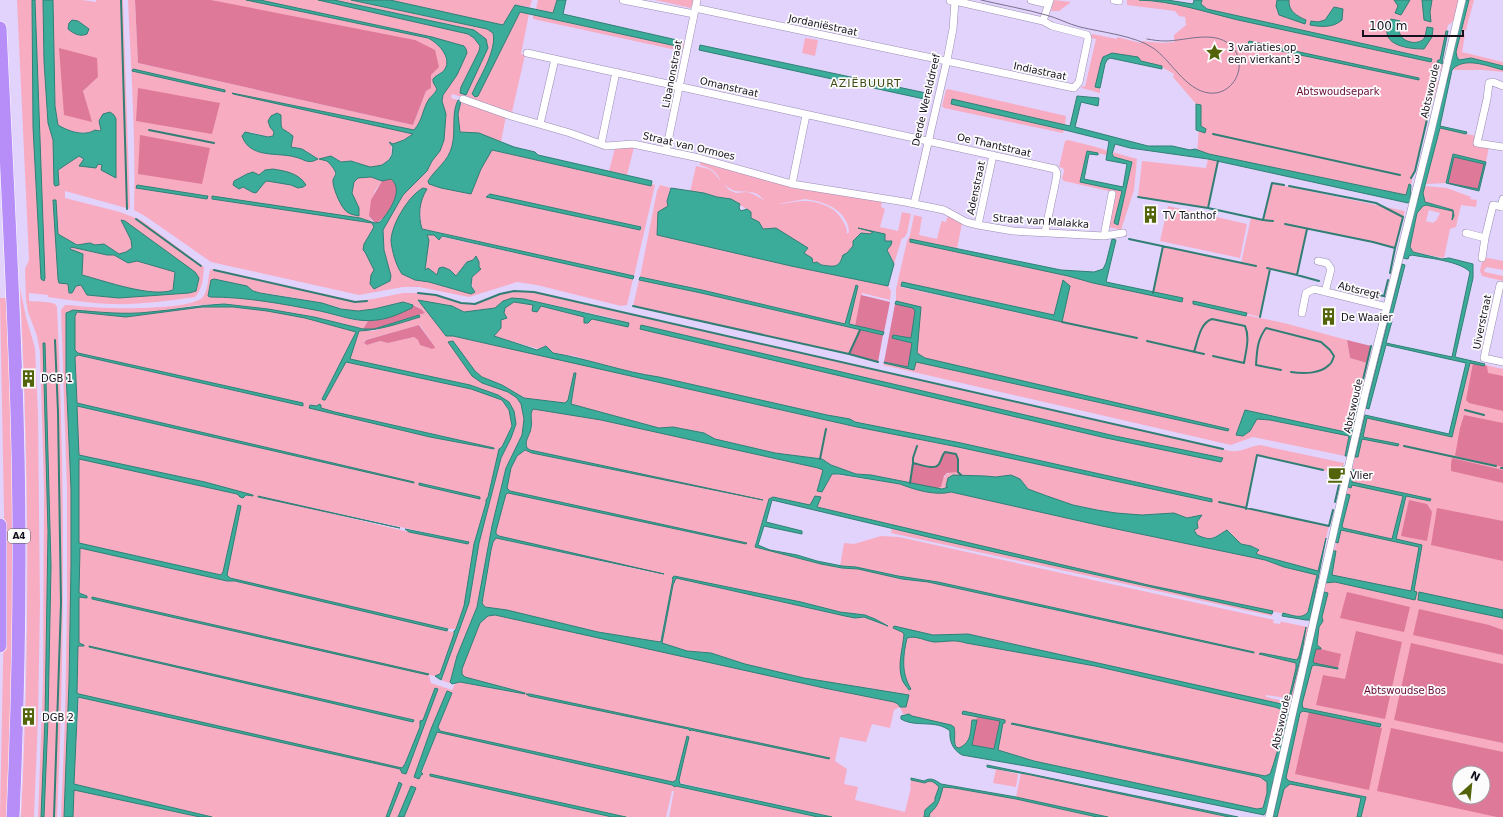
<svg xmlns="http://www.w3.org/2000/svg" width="1503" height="817" viewBox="0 0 1503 817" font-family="'DejaVu Sans',sans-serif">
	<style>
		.green { fill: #f8acc2; fill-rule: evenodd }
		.forest { fill: #de7999; fill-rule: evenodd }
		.water { fill: #3cac9a; stroke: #317e75; fill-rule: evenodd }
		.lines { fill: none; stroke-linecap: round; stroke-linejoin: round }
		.stream { stroke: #317e75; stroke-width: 2 }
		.minor-casing { stroke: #998cb2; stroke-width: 8 }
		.tertiary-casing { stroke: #998cb2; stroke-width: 10 }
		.motorway-casing { stroke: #fff; stroke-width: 14 }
		.minor { stroke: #fff; stroke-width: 7 }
		.tertiary { stroke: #fff; stroke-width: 9 }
		.motorway { stroke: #b78df7; stroke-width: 13 }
		.tram { stroke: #79708b; stroke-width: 1 }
		.labels { text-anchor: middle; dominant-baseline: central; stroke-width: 3.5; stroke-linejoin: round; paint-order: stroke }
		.shield { fill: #fcfcfc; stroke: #5b5861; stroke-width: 1 }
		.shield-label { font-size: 9px; font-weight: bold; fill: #16111e }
		.street-label { font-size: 10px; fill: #16111e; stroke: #fcfcfc }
		.poi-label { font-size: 10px; fill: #16111e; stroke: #fcfcfc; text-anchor: start }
		.park-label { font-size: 10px; fill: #670a34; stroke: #fcfcfc }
		.neighbourhood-label { font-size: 11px; letter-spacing: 1px; fill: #3f4b13; stroke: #fcfcfc }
	</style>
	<rect width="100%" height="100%" fill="#e1d3fc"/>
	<path class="green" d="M17 0H32L33 127H39L35 0H43L44 61 48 123 53 140 54 184 55 186 59 185 58 170 79 156 84 159 79 166C101 163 100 162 115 178L101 130C87 135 71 133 58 125L55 106 53 0H82L96 2V0H123L130 209 65 191V198L120 212 141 220 204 267C203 278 203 288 195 297 167 301 138 305 109 304 89 303 69 300 48 297V295L29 293V301C38 302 47 301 55 304L57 307C65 477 65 647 57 817H38L43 680 44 490 40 352 37 336 28 312 26 300 25 269 29 260ZM60 48 98 77 83 91 91 122ZM56 201 58 234 77 245 90 243 95 245 104 244 119 254 126 252 132 248 131 240 121 221 199 278 196 290 189 293 119 298 87 295 81 285 76 286 72 293 68 284 58 279Z
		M128 0H135L138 63 413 125 426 91 431 87V75L230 5 211 0H246L428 38C438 43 451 57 445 69 443 72 441 72 438 74 436 76 434 79 433 82L437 89C435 94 432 95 429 99 423 110 422 121 414 130L232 93 233 94 414 134 404 140 393 144 390 142C396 156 385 169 369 167 363 166 358 161 351 161 348 160 345 162 342 162 339 161 335 157 331 156L321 159 327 161 336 172 333 185 338 198 345 210 352 215 359 216V208L352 193 354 182 358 178 371 177 382 181 375 191 369 216 372 221 212 197V199L372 223 374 227 368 238 365 251 374 270 377 288 390 281 391 276 384 250 383 230 403 195 427 171 432 161 440 151 444 140 446 114 442 101 443 95 457 75 467 53 466 49 464 46 432 37 260 0H318L468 34 474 38 480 46 479 51 488 48 474 30 334 0H351L487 29 493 33C497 51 480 77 472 94L478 96 520 12 529 14 521 54 525 55 512 112 452 94 451 98 506 116 501 142 479 133H466L454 130C453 142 451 155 442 165 438 171 432 175 428 182L429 184 441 188 471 193 481 169 491 150 651 186 652 184 655 185 634 276 422 229C419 215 419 202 426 189L418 191 401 214 392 248 399 270 402 274 415 280 429 282 471 294 475 292C469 281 472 277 479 267L476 256 473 260 467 262 456 276 450 270 439 268 437 275 431 270H425L427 235H434L633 279 627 305 621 306 537 285 517 282 469 297 419 287H403L359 295 211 262 145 216 134 210C136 140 131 70 128 0ZM133 69 225 90V92L133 71ZM277 113 281 115C281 125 279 128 289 133L292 140 291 147 302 149 318 159 308 162 294 156 267 154 255 151 244 141 251 132 268 137 273 136 274 132 270 127 271 116ZM265 170 298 188 291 185 268 181 265 182 259 190 252 192 243 187 238 178 253 172 259 175ZM490 194 641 227V230L486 197Z
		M390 0H532L530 7 515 5 503 26Z
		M538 0H557L554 13 536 9Z
		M655 0H693L691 8Z
		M1054 0 1071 2 1059 11H1051Z
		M1127 0H1145L1196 6 1197 0H1459C1457 8 1456 22 1448 25L1439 63 1442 64 1441 71H1438L1436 79 1439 80 1434 98H1432L1407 201 1197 153 1199 128 1198 105 1196 104 1173 77 1174 74 1162 67V66L1141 61 1106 55 1095 87 1100 88V93L1082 88 1081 86 1085 87 1096 39 1091 38 1092 34 1117 39V37L1141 43 1142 41 1163 43 1174 42V35L1186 25 1185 17 1179 16 1175 11 1127 5Z
		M1469 0H1474L1466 30 1465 31 1462 30Z
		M533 15 676 46 677 40 683 41 684 45 681 51 533 19Z
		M1461 33 1465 35 1462 52 1503 62V66L1471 58 1458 59 1456 53Z
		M805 38 818 40 815 56 802 53Z
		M1471 62 1503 70V72L1483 70H1453L1458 64Z
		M948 89 1066 116 1065 125 952 99 951 104 1064 129 1063 133 944 108 942 106 946 90Z
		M1440 128 1476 136 1474 145 1486 148 1489 147 1486 162 1453 154 1446 183 1426 184Z
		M1068 140 1096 147 1108 151 1107 155 1087 151 1080 182 1122 191 1114 223 1118 225 1132 162 1114 157 1112 152 1137 159 1134 190 1121 230 1108 227 1113 192 1064 181 1062 179 1064 171 1063 168 1059 167 1065 141Z
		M634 147 627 175 609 171 615 148Z
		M1208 159 1218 161 1208 208 1138 197 1142 161 1206 168Z
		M700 161C760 177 820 196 882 200L881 207 885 209 880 227 898 231 902 212 911 214 907 233 904 238H902L894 264 887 249 891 245C881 238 873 235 861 233L853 241V246L847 253 843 255C839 269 830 268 818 264 815 262 815 264 813 261 809 258 807 256 804 253L808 249 763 229 759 222 750 218 751 212 731 199 717 197 704 193 690 192 696 166 709 169 713 172 729 190 736 193 747 192 753 194 764 200C753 186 740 196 729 188 715 179 722 171 700 165ZM805 199C821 201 838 206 846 221 848 226 850 229 848 234L847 233C847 227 844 223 841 218 835 207 816 200 803 201 795 201 787 204 778 204Z
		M1271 183 1405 211 1395 248 1311 228 1307 229 1297 275 1270 269 1260 317 1193 301V304L1284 323 1347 340 1350 358 1367 363 1350 433 1246 410 1236 435 1243 436 1250 431 1257 419 1270 420 1350 436 1345 456 1253 437 1231 445 883 365 884 363 914 370 915 362 925 358 917 353 921 307 896 301V289L907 241 910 235 914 215 922 217 919 235 937 239 941 223 942 221 946 222 948 215 962 223 957 249 1068 276 1093 283 1182 302V298L1153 293 1163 246 1241 263 1251 218 1263 220ZM902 282 1055 315 1062 322 901 287Z
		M660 185 671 188 669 191 668 206 657 235 791 266 888 286 891 291 890 300 862 293 855 326 848 324 858 286 856 285 845 324 702 290 640 277 657 191Z
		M1425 186 1447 188 1471 197 1470 199 1476 200 1477 199 1476 207 1461 205 1456 227 1450 229 1444 258 1413 252 1410 247 1417 213 1423 206 1426 205 1452 211 1453 212 1452 219 1454 216 1453 210 1425 202 1423 193ZM1429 210 1440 213 1436 221H1434V223L1426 221Z
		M1168 206 1247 224 1240 258 1160 241Z
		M71 247 107 255H114L128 263 137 261 176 272 173 290C151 298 105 281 82 275L69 249Z
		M1483 257 1503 261V270L1487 267 1484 270 1485 272 1503 276V281L1482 276 1480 271Z
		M213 269 355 301 373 299 403 293H418L436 295 461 303 475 304 500 294 514 291 534 292 1223 449C1239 455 1246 447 1260 445L1344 463 1340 482 1330 480 1331 472 1257 455 1246 508 1329 526 1318 571 1259 555 1256 553 1259 550 1251 546 1241 544 1229 531 1219 534 1212 539 1204 538 1197 535 1194 529 1201 516 1187 518 1174 513 1142 515 1116 513 1073 505 1047 496 1028 489 1020 479 1003 476 996 478 985 476 953 475 948 487 935 489 941 487C943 479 944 473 953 472L956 454 944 452C941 456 942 460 939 464 935 471 919 465 913 463L910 483 872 475 856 474 831 465 822 459 775 453 715 439 704 433 673 427 659 428 571 404 576 373 574 374 568 400 565 403 524 398 502 385 482 377 475 371 453 341 448 342 472 376 508 392 517 398 521 404 524 419 522 435 506 468 492 526 477 607 457 656 451 679 450 682 452 684 441 680 469 603 479 543 501 458 511 438 516 424 509 402 498 395 470 385 349 359 359 331H373L420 316 419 315 425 313C407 292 381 311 359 311 345 311 333 305 320 303 300 299 280 295 260 293L253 291 246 286 214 279 211 280 208 296 210 297C248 297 283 304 320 311 336 315 352 321 368 321L363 329 336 322 224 304 198 305 149 313 119 314 70 311H68L66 316V372L71 489V565L69 682 64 817H61L65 719 67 604V489L61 310 65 305C74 305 83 307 92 307 111 309 193 310 203 297 208 290 208 278 210 270ZM512 298 524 299 617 319H592L588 323H584V317L541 306 537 312 533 305 514 302 505 308 504 313 493 336 553 353 574 356 607 366 646 375 659 377 827 415 850 419 855 422 961 443 1212 499V502L958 447 857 427 453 336H446L419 301 452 306 464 312 495 308 503 301ZM420 325 435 347 432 349 420 345 418 340 414 337 388 343 380 341 367 345 364 343 365 340ZM641 325 1115 436 1222 459 1221 462 1106 438 640 329Z
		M639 280 701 293 860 330 849 354 633 306Z
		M20 288 26 317 35 348 38 413 40 604 38 718 34 817H21C30 641 29 465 20 288Z
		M0 298H6C10 374 12 451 13 527 14 624 10 720 7 817H0L5 565Z
		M219 306C265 309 313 316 356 332L322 398 323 400H325L345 362 471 389 502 400 509 410 512 426 502 447 499 449 488 497 486 500V503L474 544 464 606 456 629H448L230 578 227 575 241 506 238 505 223 572 221 575 79 543V458L237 494 241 497 253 495 205 482 78 455 76 406 414 483V482L77 403 75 356 77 355 303 406V403L78 353 75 350V314L77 312 126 317 202 307ZM320 404 321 405V408L335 412 494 448 493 449 430 437 310 407V405L317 406ZM420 483 480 497V499L419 485ZM258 496 469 542 468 544 409 532Z
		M1468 361 1503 369V817H1276L1325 592V583L1327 584 1364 416 1452 435ZM1459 773H1483V797H1459Z
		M536 408 601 420 818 468 823 470 817 491 822 492 832 474 900 484C913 490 938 496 951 492L1102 526 1265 560 1284 567 1317 575 1308 612 1305 616 1302 617C1139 587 978 545 816 507L820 497 810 505 773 497 769 499 755 544V547L822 564 842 568 858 569 902 579 928 582 1254 653V652L938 582 898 576 856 567 840 566 844 543 854 544 881 536 899 537 1274 620 1273 623 1280 624 1281 621 1283 622 1308 627 1292 699 1266 695V697L1284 701 1289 704 1286 705 968 634 933 635 894 627 893 628 902 632 904 634C902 651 900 662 902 680H905C904 665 903 652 907 638 916 635 925 641 934 642 947 642 953 639 966 643L1095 666 1270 706C1274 707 1282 708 1284 713 1287 721 1274 764 1270 774L1265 776 1012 723 1011 724 1260 777 1267 782V793L1263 808 1257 809 1034 761 998 750 1003 723 963 711 962 714 977 717V720H972C970 733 972 742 959 748L956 747C953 740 956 734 954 727L951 725 911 716 909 714H903L900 707 894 710 890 728 872 724 866 742 840 737 835 761 847 769 844 784 858 787 855 800 905 812 911 787H910L911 780 925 783C931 779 934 782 939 787L937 792 935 801 925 810 924 817H832L680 783 679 780 689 737H687L676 780 673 782 440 731 438 728 452 693 447 691 431 729 414 777 419 779 437 732 672 785 675 787V786L818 817H669L674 791H672L666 817H626L431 774 430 776 612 817H404L416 788 411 786 398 817H389L402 784 399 782 386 817H212L74 784 79 694 77 693 78 646H84L79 643V597L87 598V596L79 593 80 548 227 581H235L453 632 454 634 440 674 435 676 429 675 431 683 452 690 455 684 460 682 525 694 524 693 465 677 462 674V669L480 623 488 616 495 615 824 688 894 702 906 707 909 695 804 678 745 664 711 653 687 651 662 643 673 585 676 578 845 616C852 617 860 616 867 618 874 620 880 625 888 625L865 615 840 612 801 602 674 576 660 642 598 632 507 610 485 607 482 603 491 550 493 542 496 538 664 575 499 536 496 534V531L506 494 508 493 746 544 747 543 510 491 507 489 511 468 517 456 526 450 532 453 763 500 530 450 527 448 526 441 532 427 531 410 533 409ZM92 598 429 674 92 599ZM89 646 414 720 413 722 89 647ZM435 688 438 689 406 774 402 773V768L405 764 420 727V721L423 720ZM526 694H530L829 758 691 730 688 731V729Z
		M892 529 1272 614V616L891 533Z
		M996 769 1018 774 1016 787 993 783Z
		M1021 773 1031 775 1229 817H1108L1016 797Z
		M943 787 954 788 1016 799 1097 817H929L930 813C939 806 940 798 943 787Z
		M74 790 200 817H73Z"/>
	<path class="forest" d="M135 0H211L415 40 435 50 439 67 431 75V88L426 91 413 125 138 63Z
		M59 48 97 58 98 77 83 91 92 122 64 115Z
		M138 88 220 103 212 134 136 121Z
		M140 135 210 148 202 184 138 174Z
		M1454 157 1484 164 1478 189 1448 183Z
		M391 179C394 182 396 183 397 187 398 198 385 221 375 223L369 216 371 200 382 181Z
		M861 295 890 302 884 332 855 326Z
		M895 304 914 308 915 311 911 338 893 335 892 338 912 343 908 367 884 362Z
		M413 305 421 309 425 313 374 329H363L368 321 385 319 412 308Z
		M419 325 435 347V348L432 349 420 345 418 340 414 337 388 343 380 341 367 345 364 343 366 340Z
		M860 330 883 335 878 362 849 354Z
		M1347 340 1371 346 1367 363 1350 358Z
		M1473 363 1487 366 1488 373 1503 376V411L1469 403 1466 400Z
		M1464 415 1503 423V467L1455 456 1460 428Z
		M945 452 956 454 958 459V472L947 473 944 476 941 487 935 489 910 483 913 463C919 464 935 471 939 464 942 460 941 456 945 452Z
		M1452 458 1503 470V483L1451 471V464Z
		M1409 500 1427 504 1432 512 1427 541 1401 536Z
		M1437 508 1503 521V561L1431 545Z
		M1347 592 1410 607 1404 632 1340 618Z
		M1419 609 1489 625 1503 630V655L1413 635Z
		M1356 631 1402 642 1385 719 1316 705 1323 675 1345 679Z
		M1411 643 1503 664V743L1394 720Z
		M1316 648 1341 654 1338 668 1314 663 1313 661Z
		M1309 712 1382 728 1369 790 1295 774Z
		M977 717 1000 721 994 749 972 745Z
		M1391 728 1503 752V817H1497L1377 791ZM1459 773H1483V797H1459Z"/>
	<path class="water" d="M32 0H35L45 278 44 281 41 279 33 127Z
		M43 0H53L55 106 58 125C68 131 84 137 95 130L100 131 101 130 99 121 103 114 110 112 114 115 116 119V178L101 170 102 165 98 164 96 168 79 166 84 159 79 156 58 170 59 185 55 186 54 184 53 140 48 123 44 61Z
		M246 0H260L432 37 464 46 466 49 467 53 457 75 443 95 442 101 446 114 444 140 440 151 432 161 427 171 403 195 383 230 384 250 391 276 390 281 374 289 370 284 371 275 374 270 365 252 363 250 364 244 374 227 372 223 212 199V196L360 218 375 223 380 222C388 213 405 190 391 179L382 181 371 177 358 178 354 182 352 193 359 208V216C354 215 348 214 345 210 340 205 332 186 333 180 334 176 337 175 335 171 333 167 330 164 327 161L319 159 331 156 341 162 351 161 370 167 377 166 382 165 389 160 392 155 393 147 389 142 393 144 404 140 413 134 233 94 232 93 414 130C423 120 422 110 429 99 432 95 435 94 437 89L433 82V79C436 75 443 73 445 69 452 57 438 43 428 38Z
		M318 0H334L474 30 486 39 488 48 466 95 460 93 461 87 479 51 480 46 474 38 468 34Z
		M351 0H390L503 25 515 5 553 13 557 0H566L563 14 677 40 676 46 520 12 478 96 475 97 472 94C479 78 497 51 493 33L487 29Z
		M1139 0H1167L1193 4 1194 0H1202L1201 4 1207 9 1432 59 1431 62C1367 48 1302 34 1238 20 1205 12 1173 1 1139 0Z
		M1277 0H1289C1288 11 1297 16 1306 20L1305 24 1279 15 1276 6Z
		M1394 0H1410L1401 15 1395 13 1398 6Z
		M1422 0H1432L1430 12 1431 22 1424 20Z
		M1465 0H1469L1456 52 1457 57 1459 60 1471 58 1503 66V70C1487 66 1464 56 1452 70L1440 126 1467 132 1466 134 1440 128 1423 193 1425 202 1453 210 1454 216 1452 220 1453 212 1452 211 1426 205 1423 206 1417 213 1410 247 1413 252 1442 259 1449 258 1473 264V278L1455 357 1485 364 1484 366 1470 363 1452 437 1367 418 1363 437 1399 444 1398 446 1362 439 1358 457H1355L1365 415 1449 434 1466 363 1386 345 1369 409 1366 408 1388 321H1392L1386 343 1452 357 1470 272C1460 261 1427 258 1412 255L1409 256 1408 259 1403 258 1416 203 1409 202 1408 203 1208 159 1130 148 1115 144 1112 154 1114 157 1132 162 1118 225 1114 223 1122 191 1080 182 1087 151 1098 153V155L1089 154 1084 179 1123 187 1127 164 1106 160 1109 141 1069 131 951 104 952 99 1070 126 1077 96 1099 98 1098 106 1081 102 1075 127 1148 146H1172L1190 150 1195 149 1209 154 1406 195 1409 184 1411 185 1410 198 1418 200 1445 82H1447L1450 68V66L1437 62 1438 60H1440L1446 31H1448L1442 62 1450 64Z
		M1334 7 1343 9 1342 20C1333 28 1321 27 1310 25L1311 21 1318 22 1325 20Z
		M1391 19 1400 21C1399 25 1398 30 1400 34 1403 43 1420 46 1425 37 1426 34 1426 30 1427 27L1433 28 1432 37 1424 49C1405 49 1376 44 1391 19Z
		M72 20 78 21 89 29 87 34C80 37 74 34 68 29L69 23Z
		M1249 41 1419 78V80L1248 44Z
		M700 45 926 93 924 99 699 50Z
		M1112 53 1138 57 1141 61 1162 66V69L1110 58 1107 60 1105 64 1100 88 1095 87 1101 62 1103 57Z
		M133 69 225 90V92L132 71Z
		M458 100 461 101 458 114 460 132 479 133 514 147 535 152 538 155 652 181 651 186 492 150 481 169 471 194 441 188 429 184 428 181C436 168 448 162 452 146 456 131 451 114 458 100Z
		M1196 104 1201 105V126L1206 129 1205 133 1196 130Z
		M277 113 281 115C281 133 281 126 293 136L291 147 302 149 318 159C307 165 305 159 295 157 277 152 250 159 242 136L245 132 268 137 273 136 274 132 270 127 268 121 271 116Z
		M1453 154 1486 162 1479 191 1446 183ZM1454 157 1484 164 1478 189 1448 183Z
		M273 169C285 171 299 173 306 185L303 187 298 188 291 185 267 181 265 182 256 193 252 192 243 187 239 189 233 185 234 181 247 174 253 172 259 175 265 170Z
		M137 185 207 196H208L207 199 136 188Z
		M423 188 427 189C419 202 418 215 422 229L634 276 633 279 442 236 439 240 434 235H427L429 240 425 270 428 268 437 275 439 268 443 267 450 270 456 276 467 262 473 260 476 256 479 262V267L481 269 472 277 471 286 475 292 471 294 429 282 415 280 402 274C396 266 392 251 391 241 391 225 409 195 423 188Z
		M671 188 704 193 717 197 731 199 740 204 739 208 741 211 747 209 751 212V218L759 222 763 229 776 228 808 248 804 253 812 258 813 263 817 262C822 266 823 265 829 266 838 267 840 264 843 255L847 253 853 246V241L861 233 870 234 873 232 858 228 885 234V241H892L891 245 887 250 894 264 888 286 791 266 657 235 658 212 668 206 667 201Z
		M490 194 641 227 640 230 486 197Z
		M53 200H56L58 234 77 245 90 243 95 245 104 244 119 254 126 252 132 248 131 240 121 220 125 221 195 272 199 278 196 291 189 293 119 298 87 295 81 285 76 286 72 293H69L68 284 59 283 58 279ZM71 247 107 255H114L128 263 137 261 175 272 173 290C152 298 105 281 82 275L83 254 70 249Z
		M910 239 1061 270 1094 272 1103 269 1106 263 1112 239 1116 240 1106 282 1183 298 1182 302 1093 283 1068 276 910 242Z
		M1402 264 1405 265 1392 316 1389 315Z
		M640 277 702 290 845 324 856 285 858 286 849 324 884 332 883 335 701 293 639 280Z
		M214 279 247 286 253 291 260 293 322 303 341 309 358 311 374 309 403 302 413 305 412 308C401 313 389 319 377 320 357 323 339 315 320 311 283 304 247 297 210 297L208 296 211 280Z
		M1063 280 1070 286 1062 322 901 286 902 282 1054 315Z
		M512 298 524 299 629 323 628 327 592 319 588 323H584V317L541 306 537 312 532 311 533 305 514 302 505 308 504 313 507 318 501 320V328L494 336 537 350 546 346 553 353C589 359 623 372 659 377L827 415 850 419 855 422 961 443 1212 499V502L958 447 857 427 453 336H446L418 300 452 306 464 312 495 308 503 301Z
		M896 301 921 307 917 353 925 358 1229 429 1228 431 916 362 914 370 884 363V362L908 367 912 343 892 338 893 335 911 338 915 311 913 308 895 304Z
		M1193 301 1247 313 1246 316 1193 304Z
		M224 304 268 309 314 317 363 329H374L419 315 420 317C400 323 381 330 359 331L350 359 470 385 498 395 509 402 514 411 516 424 511 438 501 458 479 543 469 603 441 680 435 676 440 674 454 634V631L456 629 464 606 474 544 486 503V500L488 497 499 449 502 447 512 426 509 410 502 400 471 389 346 362 325 400H323L322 399 356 332 305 318 267 311 233 307H202L126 317 77 312 75 316V350L78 353 303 403V406L78 355 75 357 77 403 414 482V483L77 406 79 455 205 482 253 495V496L246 495 243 498 240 497 237 494 79 459V543L221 575 223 572 238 505 241 506 227 575 230 578 448 629 447 631 235 581H227L80 548 79 593 87 596V598L79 597V643L84 645V646H78L77 693 79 694 402 768 405 764 420 727V721L423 720 435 688 438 689 406 774 402 773 400 769 78 697 74 784 212 817H200L74 790 73 817H64L69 682 71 565V489L66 372V313L73 310C99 312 125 315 150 312 175 310 199 305 224 304Z
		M641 325 1115 436 1223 458 1221 462 1106 438 648 331 640 329Z
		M453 341 475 371 482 377 502 385 524 398 565 403 568 400 574 373H576L571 404 659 428 673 427 704 433 715 439 775 453 822 459 831 465 856 474 871 475 942 489 948 487 946 486 948 478 953 475 985 476 996 477 1011 475 1020 479 1028 489 1047 496 1073 505 1097 510 1116 513 1142 515 1174 513 1187 518 1202 515 1197 522 1198 528 1194 530 1197 535C1213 542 1213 538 1227 530L1241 544 1251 546 1259 550 1256 553 1259 555 1318 571 1326 538 1310 620H1306L1282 616 1283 613C1292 615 1302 620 1308 612L1317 575 1284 567 1265 560 1102 526 951 492C936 496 915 490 900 484L839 474H832L822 492 817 491 823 470 818 468 601 420 533 409C529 415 533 421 531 428 530 436 524 440 527 448L530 450 763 500 532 453 525 450 517 456 511 468 507 488 510 491 747 543 746 544 508 493 506 494 496 531V534L499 536 664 574 496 538 493 542 491 550 482 603 485 607 507 610 598 632 660 642 661 641 673 579 672 578 674 576 801 602 840 612 865 615 875 619 888 626 864 617 855 618 845 616 676 578 673 585 662 643 687 651 711 653 745 664 804 678 909 695 906 707H900L898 704 894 702 824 688 495 615 488 616 480 623 462 669V674L465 677 525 693V694L460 682 452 684 450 682 451 679 457 656 477 607 492 526 506 468 522 435 524 419 521 404 517 398 508 392 482 383 472 376 448 342Z
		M43 343H45L51 566 48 719 44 817H41L45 719 48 532Z
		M1358 399H1360L1347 456H1345L1349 436 1270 420 1257 419 1250 431 1243 436 1236 435 1245 410 1350 433Z
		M319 404 321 405V408L335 412 494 448V449L430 437 309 408 310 405 317 406Z
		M1352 470H1355L1352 482 1431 499 1430 501 1406 496 1396 539 1422 545 1414 591 1417 592 1415 600 1335 582 1325 583 1333 551H1336L1332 575 1411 591 1419 547 1341 530 1338 543 1335 542 1346 494 1350 495 1342 526 1343 528 1392 539 1403 496 1352 485 1351 488 1348 487Z
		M419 483 480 497V499L419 485Z
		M258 496 400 528 258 497Z
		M815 496 821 497 817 507 1148 585 1273 611 1272 614 945 541 772 500 766 522 802 531V534L764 526 758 545 770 550 797 555 817 561 842 566 856 567 898 576 938 582 1254 652V653L928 582 902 579 858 569 842 568 821 564 755 547 769 499 773 497 810 505Z
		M405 529 469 542 468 544 409 532Z
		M1324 592 1328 593 1322 617 1323 621 1319 627 1317 645 1321 648V649H1316L1313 661 1314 663 1338 668V669L1315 665 1312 666 1302 704 1303 708 1381 724 1380 727 1303 711 1300 713 1286 778 1289 781 1366 797 1361 817H1357L1361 798 1290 784 1284 789 1277 817H1273L1281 782 1273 781 1268 808 1264 815 1037 768 962 755C953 750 949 741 950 731 936 719 916 728 901 719V716L909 714 912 716 951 725 954 727C956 734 953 740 956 747L959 748C972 742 970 732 972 720H977L972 745 994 749 1000 721 962 714 963 711 1005 720V723H1003L998 750 1034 761 1257 809 1263 808 1267 793V782L1260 777 1011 724 1012 723 1265 776 1270 774C1274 764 1287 721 1284 713 1282 708 1274 707 1270 706L1095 666 966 643C953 639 947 642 934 642 925 641 916 635 907 638 903 656 901 673 911 689L909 690C907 687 903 683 902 679 897 665 903 648 904 634L902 632 893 628 894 626 933 635 968 634 1286 705 1289 704V711L1275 778 1281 780Z
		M1419 592 1503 610V618L1418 600Z
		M92 597 429 674 428 675 92 599Z
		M1306 627 1302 652 1290 699 1289 698 1296 668V663L1259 654 1261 653 1297 660 1299 656Z
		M89 646 414 720 413 722 89 647Z
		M447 691 452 693 438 727 440 731 673 782 676 780 687 736 689 737 679 780 680 784 832 817H818L676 786 675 787 672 785 437 732 421 772 423 774 421 775 419 779 414 777 431 729Z
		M526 694H530L830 758 829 759 691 730 690 731 688 729 529 696Z
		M987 765 1238 817H1229L1031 775 987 767Z
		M430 774 626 817H612L430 776Z
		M911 778 924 781C931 777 935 780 941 784L1016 797 1108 817H1097L1016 799 954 788 943 787C940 798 939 806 930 813L929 817H924L925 810 935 801V798L939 787C934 782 931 779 925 783L911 780Z
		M399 782 402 784 389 817H386Z
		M411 786 416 788 404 817H398Z"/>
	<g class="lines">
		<path class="stream" d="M121 0 127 209
			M149 130 214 143
			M1213 134 1400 175
			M1218 161 1208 208 1263 220 1273 221
			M1411 178 1415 171 1432 98
			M1138 197 1208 208
			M136 219 201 266
			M1263 220 1272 183 1284 185
			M1285 224 1373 242 1395 248 1403 217 1376 203 1289 186
			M1129 239 1256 266
			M1267 268 1297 275 1307 229
			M214 270 355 302 367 301
			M1390 273 1395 248
			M1297 275 1319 281
			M1342 287 1393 298
			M418 293 436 295 461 303 475 304 500 294 514 291 534 292 1223 449
			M1153 293 1163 246
			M1384 296 1388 280
			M633 306 849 354
			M1260 317 1270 269
			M1062 322 1137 338
			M860 330 849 354 878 362
			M1147 341 1204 354
			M1194 352C1198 340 1200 323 1212 319L1245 326C1250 337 1246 351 1244 363L1213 356
			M1281 370 1256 365C1257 351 1257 340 1266 328L1321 342 1330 350 1334 356C1333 359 1332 363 1329 365 1320 374 1303 374 1291 372
			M1361 388 1371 346
			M1465 410 1484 415
			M1404 446 1496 466
			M820 459 826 429
			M913 463V458L917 446
			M1501 468H1503
			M1329 471 1331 472 1330 480 1340 482
			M910 483 913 463C919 464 935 471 939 464 942 460 941 456 945 452L956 454 958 459V472L961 475
			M1219 502 1329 526 1333 510
			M1335 502 1343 467
			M1246 509 1257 455 1323 470
			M54 817 61 603 58 412 55 340"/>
		<defs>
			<path id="minor" d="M623 0 694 14
				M1031 0 1048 4
				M1114 0 1119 1
				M695 8 1074 88 1079 82 1088 39 1087 35 1052 26 1043 21 955 1 953 29 947 60 914 204
				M1043 21 1050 0
				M527 53C703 92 879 130 1055 169L1057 173 1056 180 1045 232
				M1503 86 1493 82 1489 83 1487 99 1477 143 1503 147
				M463 99 508 115 570 133 606 146 633 144 699 158 792 184 905 202 944 210 966 222 978 225 1013 231 1104 236 1123 233
				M540 124 555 59
				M601 144 616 72
				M666 151 697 0
				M792 184 806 115
				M1501 207 1503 199
				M978 225 993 155
				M1466 233 1485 238 1493 205 1503 207
				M1104 236 1112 194
				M1482 258 1485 238
				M1318 261 1327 263 1331 269 1325 292
				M1500 285 1484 358 1503 362
				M1302 313 1306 293 1314 289 1387 307
				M1269 817 1365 394 1431 131 1462 0"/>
			<path id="tertiary" d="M951 0H955"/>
			<path id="motorway" d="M0 28C6 156 13 284 17 412 21 547 19 682 13 817
				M0 525V646"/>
		</defs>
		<use href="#minor" class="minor-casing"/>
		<use href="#tertiary" class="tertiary-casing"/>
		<use href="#motorway" class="motorway-casing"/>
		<use href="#minor" class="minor"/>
		<use href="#tertiary" class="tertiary"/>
		<use href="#motorway" class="motorway"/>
		<path class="tram" d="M981 0C1002 5 1025 9 1046 15 1058 18 1068 24 1080 27 1101 32 1136 36 1153 48 1171 60 1185 90 1209 93 1232 96 1248 68 1234 49 1218 28 1187 41 1165 41 1159 41 1153 40 1147 39"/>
	</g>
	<defs>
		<symbol id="sight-bare" viewBox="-9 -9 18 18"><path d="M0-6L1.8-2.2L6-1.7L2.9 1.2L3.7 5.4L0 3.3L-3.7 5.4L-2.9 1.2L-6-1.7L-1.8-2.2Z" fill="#526309" stroke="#fcfcfc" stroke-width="2.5" paint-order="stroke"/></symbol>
		<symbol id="building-bare" viewBox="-9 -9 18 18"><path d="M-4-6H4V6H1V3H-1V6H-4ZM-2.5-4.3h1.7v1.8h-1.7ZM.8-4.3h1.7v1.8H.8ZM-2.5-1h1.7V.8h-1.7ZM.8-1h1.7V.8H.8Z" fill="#526309" stroke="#fcfcfc" stroke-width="2.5" paint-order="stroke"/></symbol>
		<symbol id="cafe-bare" viewBox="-9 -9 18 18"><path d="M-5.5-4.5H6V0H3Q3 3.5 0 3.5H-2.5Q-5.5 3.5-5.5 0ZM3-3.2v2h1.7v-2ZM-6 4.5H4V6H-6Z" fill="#526309" stroke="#fcfcfc" stroke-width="2.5" paint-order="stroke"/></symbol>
	</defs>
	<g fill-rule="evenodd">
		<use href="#sight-bare" x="1202" y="40" width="25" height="25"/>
		<use href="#building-bare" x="1138" y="202" width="25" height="25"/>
		<use href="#building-bare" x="1316" y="304" width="25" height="25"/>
		<use href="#building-bare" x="16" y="366" width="25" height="25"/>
		<use href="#cafe-bare" x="1324" y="462" width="25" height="25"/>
		<use href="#building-bare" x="16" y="704" width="25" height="25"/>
	</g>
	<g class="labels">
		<rect class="shield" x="8" y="529" width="22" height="14" rx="3"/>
		<g class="shield-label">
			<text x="19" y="536">A4</text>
		</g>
		<g class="street-label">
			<text transform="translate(823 25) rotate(12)">Jordaniëstraat</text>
			<text transform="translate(1040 71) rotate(12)">Indiastraat</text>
			<text transform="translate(672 74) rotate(-79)">Libanonstraat</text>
			<text transform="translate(729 87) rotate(13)">Omanstraat</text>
			<text transform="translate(1430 91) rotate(-77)">Abtswoude</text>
			<text transform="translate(926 100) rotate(-77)">Derde Werelddreef</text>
			<text transform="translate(994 145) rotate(13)">Oe Thantstraat</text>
			<text transform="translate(689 146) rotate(13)">Straat van Ormoes</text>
			<text transform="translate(976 188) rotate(-78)">Adenstraat</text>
			<text transform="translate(1041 221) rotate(4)">Straat van Malakka</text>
			<text transform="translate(1359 290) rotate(14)">Abtsregt</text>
			<text transform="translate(1482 322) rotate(-78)">Uiverstraat</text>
			<text transform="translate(1353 406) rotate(-77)">Abtswoude</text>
			<text transform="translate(1281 722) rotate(-77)">Abtswoude</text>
		</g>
		<g class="poi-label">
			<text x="1228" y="47">3 variaties op<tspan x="1228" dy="12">een vierkant 3</tspan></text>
			<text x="1163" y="215">TV Tanthof</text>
			<text x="1341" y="317">De Waaier</text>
			<text x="41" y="378">DGB 1</text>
			<text x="1350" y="475">Vlier</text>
			<text x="42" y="717">DGB 2</text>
		</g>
		<g class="park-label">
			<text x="1338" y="91">Abtswoudsepark</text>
			<text x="1405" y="690">Abtswoudse Bos</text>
		</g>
		<g class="neighbourhood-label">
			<text x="866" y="83">AZIËBUURT</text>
		</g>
	</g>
	<g transform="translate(1471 785) rotate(27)"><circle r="19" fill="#fcfcfc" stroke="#a09ea3"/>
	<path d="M0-3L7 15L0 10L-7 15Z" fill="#526309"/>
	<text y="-6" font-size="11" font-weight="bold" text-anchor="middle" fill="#16111e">N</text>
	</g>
	<path d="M1363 30v6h100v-6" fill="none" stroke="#16111e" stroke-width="2"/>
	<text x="1369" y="30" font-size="12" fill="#16111e" stroke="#fcfcfc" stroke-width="3" paint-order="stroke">100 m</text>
</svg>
